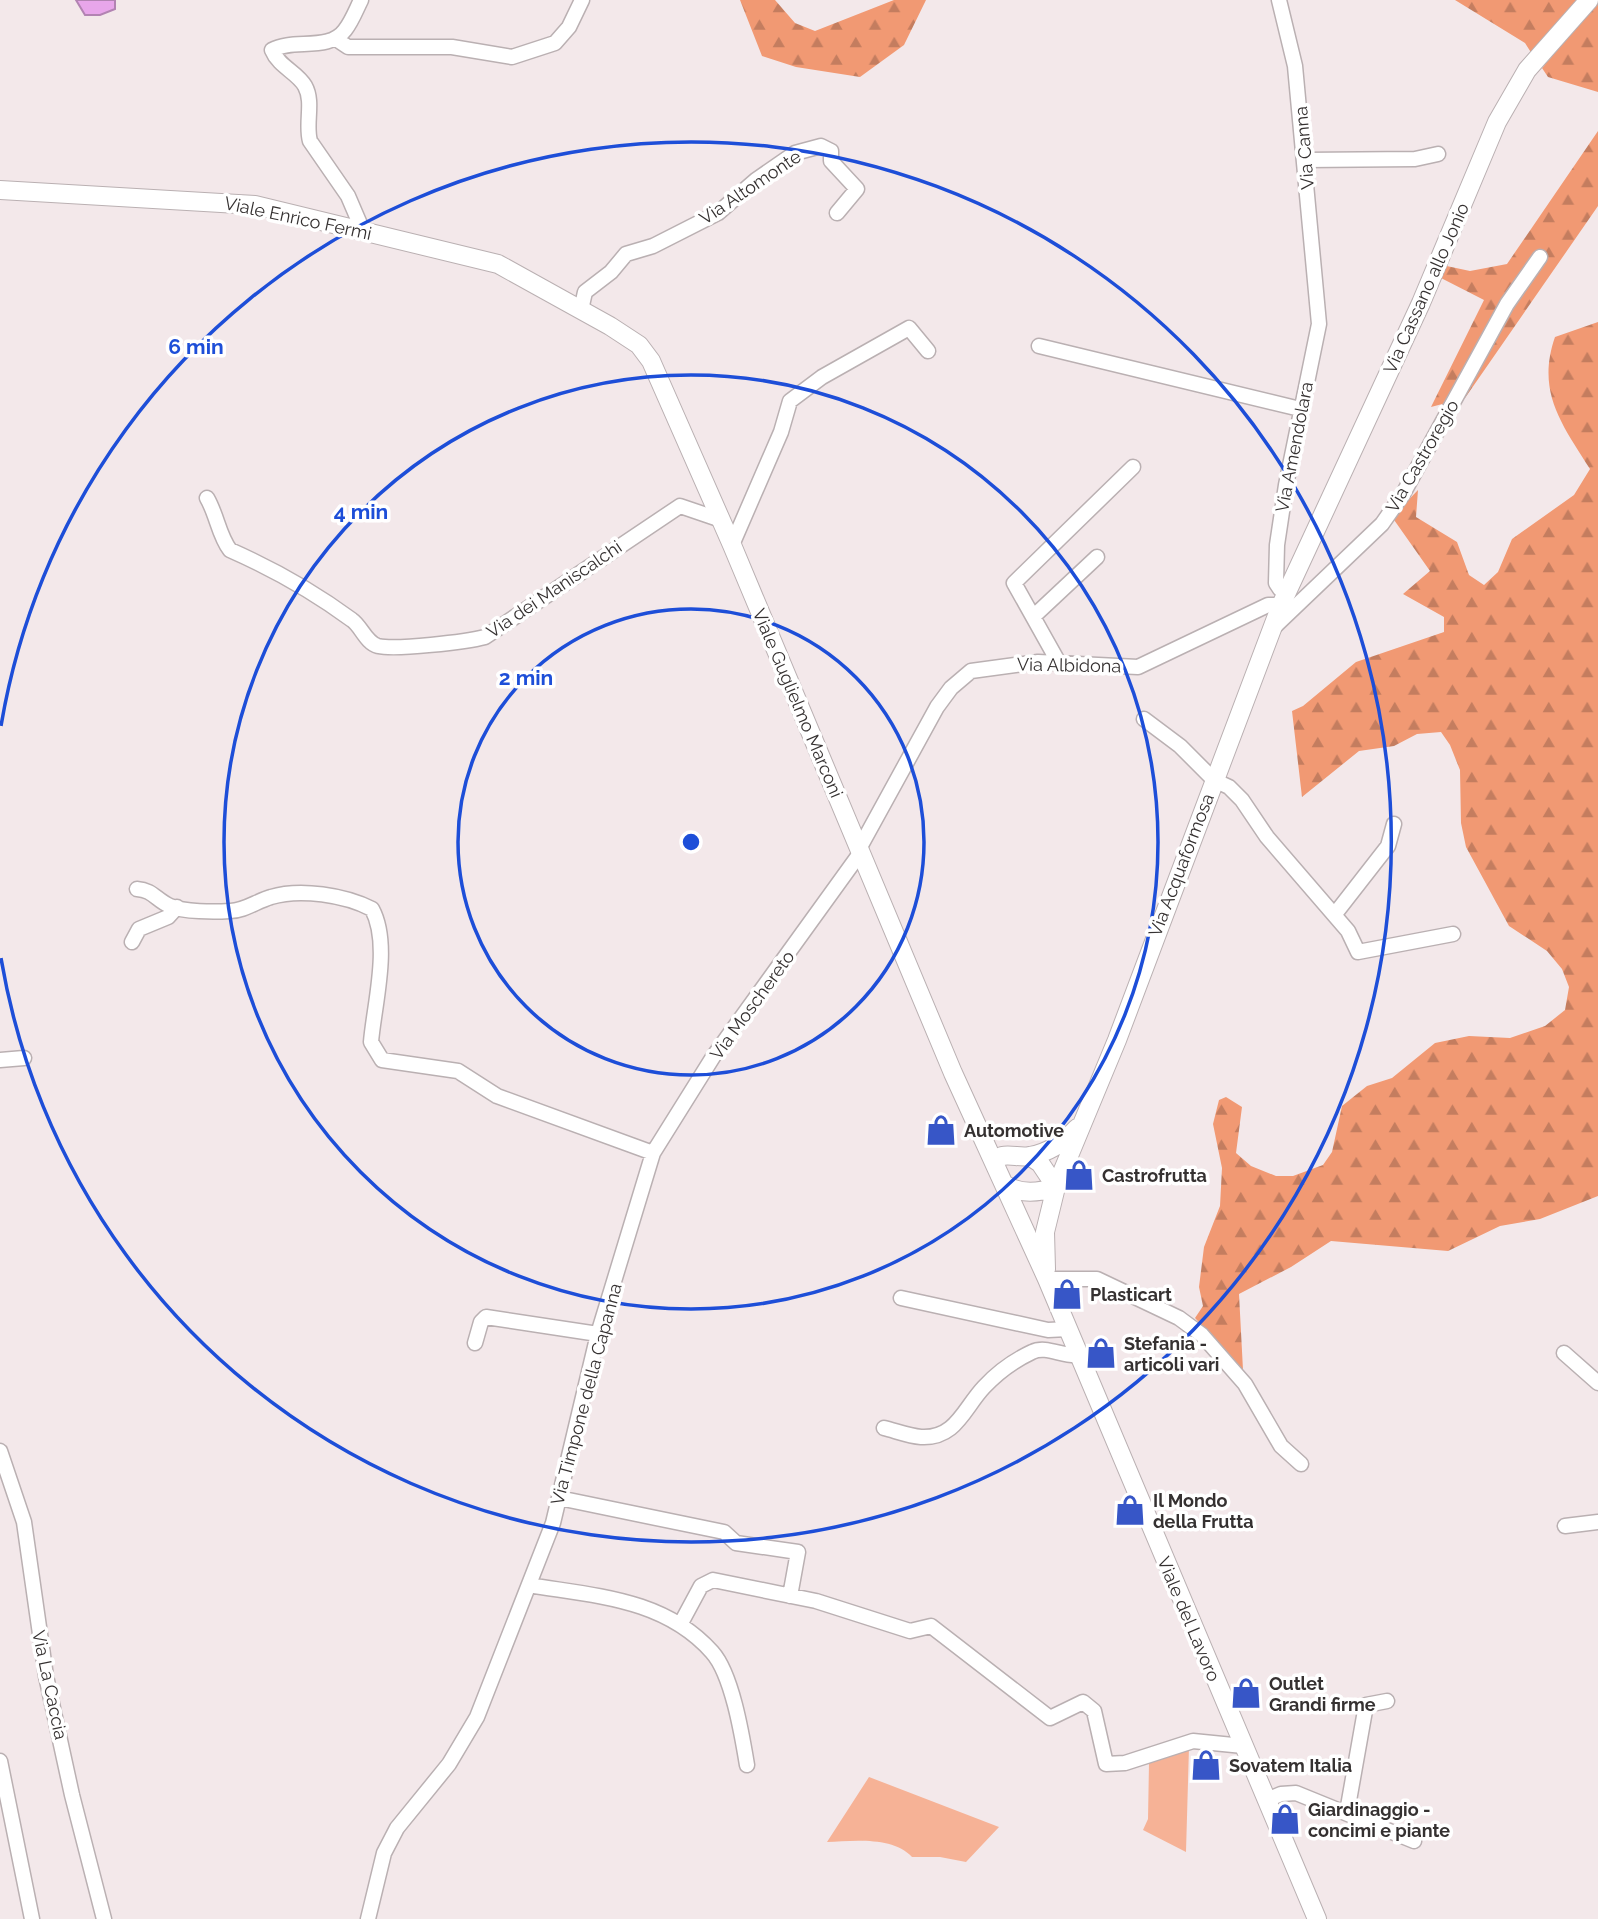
<svg xmlns="http://www.w3.org/2000/svg" width="1598" height="1919" viewBox="0 0 1598 1919" font-family="Raleway,sans-serif">
	<style>
		.grass { fill: #f6b296 }
		.forest { fill: url(#forest-firs) }
		.water { fill: #e8a6ea; stroke: #b283b2; stroke-width: 2 }
		.lines { fill: none; stroke-linecap: round; stroke-linejoin: round }
		.minor-casing { stroke: #bab0b2; stroke-width: 17 }
		.major-casing { stroke: #bab0b2; stroke-width: 20 }
		.minor { stroke: #fff; stroke-width: 14 }
		.major { stroke: #fff; stroke-width: 18 }
		.ring { fill: none; stroke: #1d4ed8; stroke-width: 3.5 }
		.labels { text-anchor: middle; dominant-baseline: central; stroke-width: 7; stroke-linejoin: round; paint-order: stroke }
		.street-label { font-size: 18px; fill: #353131; stroke: #fff }
		.poi-label { font-size: 18px; font-weight: bold; fill: #353131; stroke: #fff; text-anchor: start }
		.centre { fill: #1d4ed8; stroke: #fff; stroke-width: 3.5 }
		.ring-label { font-size: 21px; text-anchor: middle; font-weight: bold; fill: #1d4ed8; stroke: #fff; stroke-width: 7; stroke-linejoin: round; paint-order: stroke }
	</style>
	<defs>
		<pattern id="forest-firs" width="22" height="20" patternUnits="userSpaceOnUse" patternTransform="scale(1.75)"><rect width="22" height="20" fill="#f19973"/><path d="M5 1l3.5 6h-7zM16 11l3.5 6h-7z" fill="#c47d5f"/></pattern>
	</defs>
	<rect width="100%" height="100%" fill="#f3e8ea"/>
	<path class="grass" d="M1189 1747 1186 1852 1143 1830 1148 1819 1149 1763Z
		M869 1777 999 1827 966 1862 940 1857H912C893 1836 852 1841 827 1842Z"/>
	<path class="forest" d="M740 0H775L795 23 815 31 894 0H926L904 45 860 77 796 67 762 56Z
		M1455 0H1580L1532 54 1525 43Z
		M1598 2V92L1548 77 1542 68Z
		M1598 131V206L1465 398 1431 407 1484 300 1441 278 1442 265 1470 271 1507 264Z
		M1598 322V1196L1540 1219 1500 1226 1448 1251 1331 1241 1291 1267 1239 1294 1243 1370 1195 1318 1203 1306 1199 1287 1204 1247 1220 1206 1222 1168 1213 1124 1219 1100 1226 1097 1242 1107 1236 1153 1251 1166 1276 1176H1293L1323 1165 1332 1152 1342 1106 1367 1086 1392 1078 1435 1043 1469 1036 1510 1038 1545 1026 1565 1010 1569 987 1562 969 1547 951 1509 926 1466 847 1461 823 1460 770 1450 745 1441 732 1417 734 1394 746 1359 751 1302 797 1292 711 1303 706 1356 662 1444 632V617L1403 594 1430 571 1392 517 1418 490 1416 517 1457 542 1469 575 1484 585 1498 572 1512 539 1574 495 1590 469C1562 424 1536 392 1555 337Z"/>
	<path class="water" d="M76 0H115V9L100 15H85Z"/>
	<g class="lines">
		<defs>
			<path id="minor" d="M361 0C356 10 352 21 345 30 329 52 293 38 272 50 279 67 297 72 305 86 314 102 305 124 310 141L348 196 363 231
				M1279 0 1295 66 1319 324 1286 485 1277 545 1276 583 1280 589 1287 593
				M336 39 348 47H452L512 57 555 43 569 27 582 0
				M1305 160 1415 159 1438 154
				M581 310 585 292 611 272 626 254 653 246 718 213 756 180 795 153 821 146 831 151V161L857 189 837 213
				M1039 346 1300 409
				M207 498C217 515 219 536 230 550 273 569 314 592 352 620 361 626 366 643 378 646 396 650 466 642 485 637L680 506 721 520
				M732 545 781 432 790 401 822 377 909 328 928 351
				M1034 616 1097 557
				M1272 629 1382 524 1403 494 1507 304 1540 257
				M1060 665 1014 583 1133 467
				M1144 719 1180 746 1214 780 1229 787 1242 800 1267 837 1348 931 1358 952 1453 934
				M859 849 937 707 951 688 971 671 1038 662 1138 667 1268 605H1281
				M137 889C153 890 156 900 170 906 184 912 214 912 230 911 244 911 257 901 271 897 300 888 345 895 372 909 391 944 374 1005 371 1042L382 1060 458 1071 497 1096 653 1153
				M1335 914 1388 846 1394 824
				M132 942 139 929 168 917 177 907
				M0 1060 24 1058
				M1047 1279H1097L1179 1318 1202 1335 1245 1384 1281 1446 1301 1464
				M901 1298 1048 1330 1068 1329
				M475 1343 481 1322 486 1317 598 1334
				M1564 1353 1598 1383
				M884 1428C896 1431 909 1436 921 1437 956 1439 964 1408 984 1387 997 1373 1015 1360 1032 1352 1046 1345 1063 1357 1078 1355
				M0 1451 24 1522 46 1676 72 1795 104 1919
				M559 1498 724 1532 736 1543 798 1552 790 1596
				M1565 1526 1598 1522
				M529 1585C594 1596 664 1598 712 1652 732 1674 742 1735 747 1765
				M680 1625 701 1586 713 1580 816 1601 910 1631 931 1626 1050 1718 1083 1702 1094 1711 1106 1764 1125 1763 1193 1741 1243 1746
				M0 1761 32 1919
				M1267 1800 1281 1794 1296 1793 1414 1841
				M1347 1812 1366 1705 1387 1701
				M368 1919 384 1853 397 1828 449 1764 477 1717 553 1523 598 1334 653 1153 713 1057 861 852"/>
			<path id="major" d="M0 190 255 205 498 264 610 326 639 345 651 361 732 545 953 1073 1047 1279 1317 1919
				M1029 1156 1040 1163 1056 1187
				M994 1162 1002 1156C1011 1154 1021 1158 1030 1156 1048 1153 1065 1141 1077 1128
				M1004 1184C1020 1195 1038 1193 1056 1187
				M1046 1269 1045 1232 1056 1187 1117 1040 1281 605 1421 303 1497 122 1527 70 1589 0"/>
		</defs>
		<use href="#minor" class="minor-casing"/>
		<use href="#major" class="major-casing"/>
		<use href="#minor" class="minor"/>
		<use href="#major" class="major"/>
	</g>
	<g class="ring">
		<circle cx="691" cy="842" r="233"/>
		<circle cx="691" cy="842" r="467"/>
		<path d="M1 726A700 700 0 1 1 1 958"/>
	</g>
	<defs>
		<symbol id="shop-bare" viewBox="-9 -9 18 18"><path d="M-5-2.5h2.3a2.7 3.5 0 0 1 5.4 0H5L5.5 6h-11ZM-1.5-2.5h3a1.5 2.3 0 0 0-3 0Z" fill="#3756c7" stroke="#fff" stroke-width="2.5" paint-order="stroke"/></symbol>
	</defs>
	<g fill-rule="evenodd">
		<use href="#shop-bare" x="919" y="1108" width="44" height="44"/>
		<use href="#shop-bare" x="1057" y="1153" width="44" height="44"/>
		<use href="#shop-bare" x="1045" y="1272" width="44" height="44"/>
		<use href="#shop-bare" x="1079" y="1331" width="44" height="44"/>
		<use href="#shop-bare" x="1108" y="1488" width="44" height="44"/>
		<use href="#shop-bare" x="1224" y="1671" width="44" height="44"/>
		<use href="#shop-bare" x="1184" y="1743" width="44" height="44"/>
		<use href="#shop-bare" x="1263" y="1797" width="44" height="44"/>
	</g>
	<g class="labels">
		<g class="street-label">
			<text transform="translate(1304 148) rotate(-95)">Via Canna</text>
			<text transform="translate(750 187) rotate(-34)">Via Altomonte</text>
			<text transform="translate(298 218) rotate(12)">Viale Enrico Fermi</text>
			<text transform="translate(1426 288) rotate(-66)">Via Cassano allo Jonio</text>
			<text transform="translate(1294 447) rotate(-79)">Via Amendolara</text>
			<text transform="translate(1422 456) rotate(-60)">Via Castroregio</text>
			<text transform="translate(554 589) rotate(-34)">Via dei Maniscalchi</text>
			<text transform="translate(1069 665) rotate(1)">Via Albidona</text>
			<text transform="translate(798 703) rotate(67)">Viale Guglielmo Marconi</text>
			<text transform="translate(1181 865) rotate(-69)">Via Acquaformosa</text>
			<text transform="translate(752 1005) rotate(-54)">Via Moschereto</text>
			<text transform="translate(586 1394) rotate(-75)">Via Timpone della Capanna</text>
			<text transform="translate(1189 1619) rotate(67)">Viale del Lavoro</text>
			<text transform="translate(50 1685) rotate(78)">Via La Caccia</text>
		</g>
		<g class="poi-label">
			<text x="964" y="1130">Automotive</text>
			<text x="1102" y="1175">Castrofrutta</text>
			<text x="1090" y="1294">Plasticart</text>
			<text x="1124" y="1343">Stefania -<tspan x="1124" dy="21">articoli vari</tspan></text>
			<text x="1153" y="1500">Il Mondo<tspan x="1153" dy="21">della Frutta</tspan></text>
			<text x="1269" y="1683">Outlet<tspan x="1269" dy="21">Grandi firme</tspan></text>
			<text x="1229" y="1765">Sovatem Italia</text>
			<text x="1308" y="1809">Giardinaggio -<tspan x="1308" dy="21">concimi e piante</tspan></text>
		</g>
	</g>
	<circle cx="691" cy="842" r="10" class="centre"/>
	<g class="ring-label">
		<text x="196" y="354">6 min</text>
		<text x="361" y="519">4 min</text>
		<text x="526" y="685">2 min</text>
	</g>
</svg>
